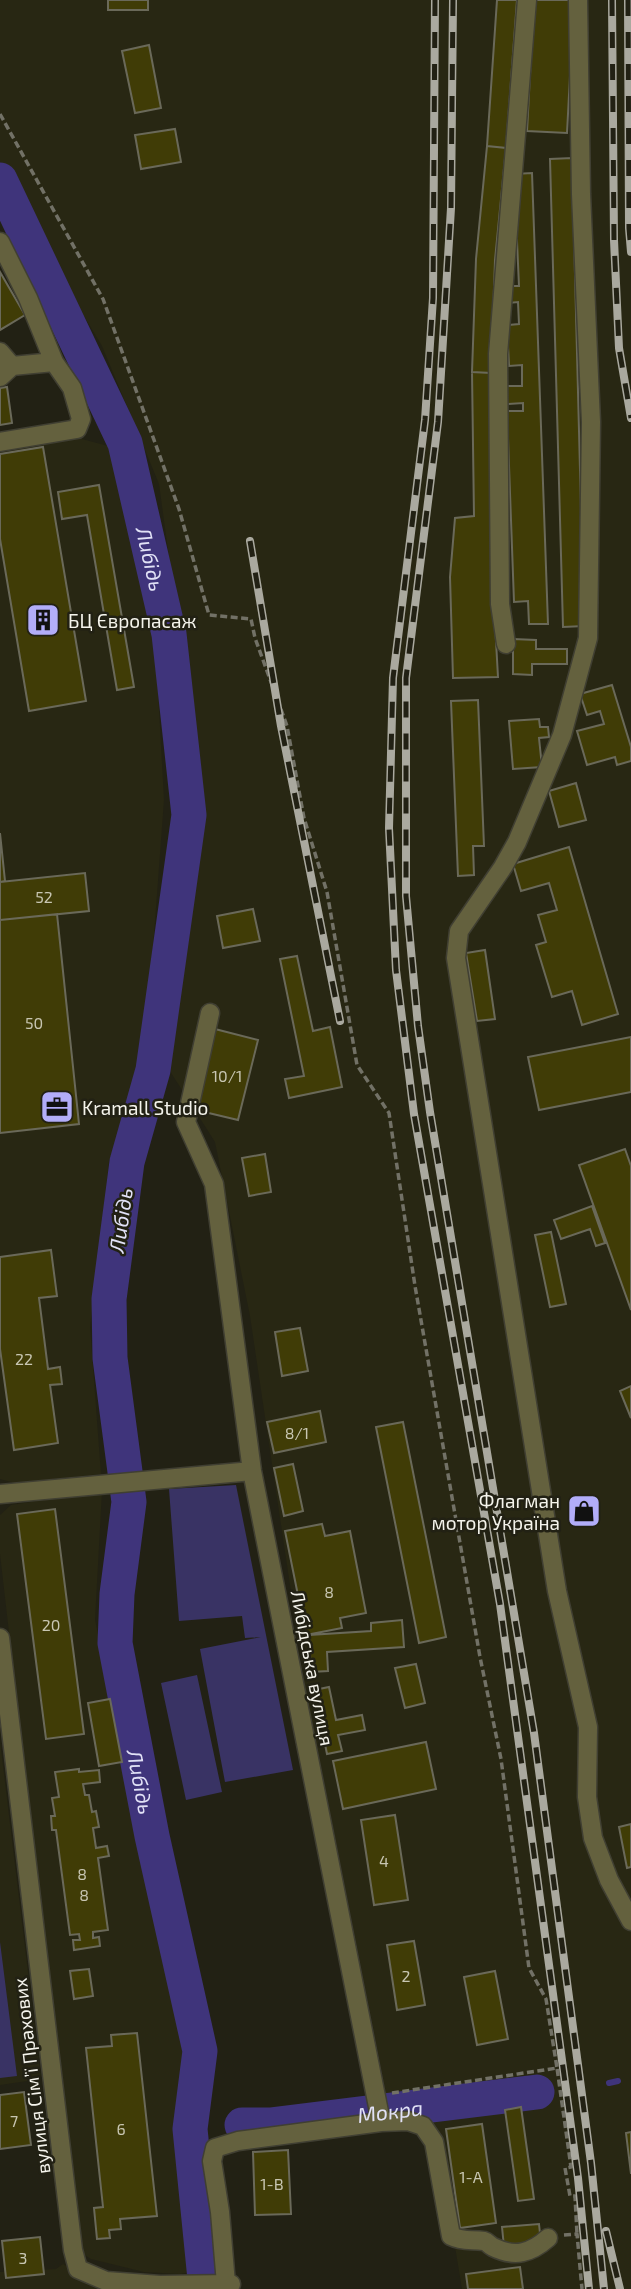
<svg xmlns="http://www.w3.org/2000/svg" width="631" height="2289" viewBox="0 0 631 2289" font-family="'Exo 2',sans-serif">
	<style>
		.built { fill: #282713 }
		.green { fill: #393364 }
		.lines { fill: none; stroke-linecap: round; stroke-linejoin: round }
		.stream { stroke: #3f347b; stroke-width: 6 }
		.river { stroke: #3f347b; stroke-width: 35 }
		.building { fill: #403c06; stroke: #6a6959; stroke-width: 2 }
		.minor-casing { stroke: #403f32; stroke-width: 21 }
		.path { stroke: #727166; stroke-width: 3.5; stroke-dasharray: 7 3.5; stroke-linecap: butt }
		.minor { stroke: #64613e; stroke-width: 18 }
		.rail-casing { stroke: #aaa99f; stroke-width: 8 }
		.rail { stroke: #222114; stroke-width: 5; stroke-dasharray: 16; stroke-linecap: butt }
		.labels { text-anchor: middle; dominant-baseline: central; stroke-width: 5; stroke-linejoin: round; paint-order: stroke }
		.number-label { font-size: 16px; fill: #c8c6b2 }
		.poi-label { font-size: 19px; fill: #f5f4ec; stroke: #222114; text-anchor: start }
		.street-label { font-size: 19px; fill: #f5f4ec; stroke: #222114 }
		.water-label { font-size: 21px; font-style: italic; fill: #e1e1f6; stroke: #222114 }
	</style>
	<rect width="100%" height="100%" fill="#222114"/>
	<path class="built" d="M0 0H631V2289H462L435 2126 387 2098 305 1686 250 1316 215 1142 168 1068 195 866 199 777 159 484 102 346 31 228 0 162Z
		M78 438 112 447 155 636 164 800 145 1056 109 1162 90 1327 101 1474 15 1483 0 1479V452Z
		M102 1491 95 1620 150 1876 194 2059 180 2141 192 2272 179 2274 144 2272 91 2259 83 2254 79 2243 0 1554V1515L11 1505Z
		M0 1741 41 2079 0 2085Z
		M63 2264 72 2269 143 2289H0V2272L56 2269Z"/>
	<path class="green" d="M236 1485 293 1770 225 1782 200 1649 261 1637 245 1638 242 1616 179 1621 169 1489Z
		M197 1675 222 1792 186 1800 161 1683Z
		M0 1942 17 2076 0 2078Z
		M515 2081 510 2089 516 2094 537 2091 541 2107 424 2120 384 2117 380 2095Z"/>
	<g class="lines">
		<path class="stream" d="M609 2083 618 2081"/>
		<g class="river">
			<path id="s1" d="M0 180 125 443 169 634 189 815 153 1070 127 1162 109 1299 110 1358 129 1502 117 1594 115 1643 152 1836 200 2051 190 2129 206 2289"/>
			<path id="s2" d="M242 2125H270L537 2092"/>
		</g>
	</g>
	<path class="building" d="M108 0H148V10H108Z
		M497 0H517L506 148 487 146Z
		M534 0H574L567 133 527 131Z
		M149 45 161 108 135 113 122 51Z
		M175 129 181 162 141 169 135 135Z
		M487 146 506 148 495 260 491 373 472 372 476 259Z
		M572 158 584 626 563 627 550 159Z
		M532 173 548 624H529L528 601 514 602 507 411H523V403L507 404V386H522V365L509 366 507 325 519 324 518 302 508 303 507 286H519L514 174Z
		M0 272 25 315 0 330Z
		M472 372 491 373 490 533 498 677 453 678 450 577 455 518 474 516Z
		M7 387 12 423 0 425V388Z
		M43 447 86 701 29 711 0 539V454Z
		M99 485 134 687 117 690 87 515 62 519 58 492Z
		M513 639 536 640V649H567V664H532V675L513 674Z
		M612 685 631 747V761L617 765 615 757 587 765 577 731 604 724 600 711 587 715 580 694Z
		M478 700 484 846H473L474 875 458 876 451 701Z
		M539 719 540 727H548L549 737 539 738 542 767 513 769 509 721Z
		M576 783 586 820 559 827 549 791Z
		M0 833 5 881 0 882Z
		M569 847 618 1014 582 1025 572 991 552 997 536 945 546 942 538 915 557 910 549 883 521 891 513 864Z
		M85 873 89 911 0 920V882Z
		M253 909 260 941 223 948 217 916Z
		M57 914 79 1124 0 1133V920Z
		M485 950 495 1019 477 1021 466 953Z
		M297 956 313 1031 330 1027 342 1087 289 1098 285 1079 304 1076 280 959Z
		M215 1029 258 1040 238 1120 196 1110Z
		M631 1037V1092L539 1110 528 1057Z
		M625 1149 631 1166V1310L579 1165Z
		M265 1154 271 1192 249 1196 242 1158Z
		M592 1206 605 1243 596 1246 590 1229 561 1239 554 1220Z
		M551 1232 566 1304 550 1307 535 1235Z
		M51 1250 57 1296 39 1298 48 1369 60 1367 62 1384 50 1385 58 1443 14 1450 0 1349V1257Z
		M300 1328 308 1371 282 1376 275 1332Z
		M631 1386V1418L620 1391Z
		M320 1411 326 1442 274 1453 267 1422Z
		M403 1422 446 1637 419 1643 376 1427Z
		M293 1464 303 1511 284 1516 274 1468Z
		M55 1509 84 1734 46 1739 17 1514Z
		M322 1524 325 1536 350 1531 366 1613 340 1618 342 1628 306 1635 285 1531Z
		M402 1620 404 1647 327 1652 328 1671 311 1672 309 1635 371 1631V1623Z
		M416 1664 425 1703 405 1708 395 1668Z
		M329 1687 336 1720 362 1715 365 1730 338 1735 342 1751 327 1754 314 1690Z
		M110 1699 122 1762 99 1766 88 1703Z
		M426 1742 436 1789 343 1809 333 1761Z
		M79 1769V1772L99 1770 100 1782 83 1784 85 1795H89L92 1812 96 1811 99 1827 93 1828 96 1848 107 1846 109 1856 98 1858 108 1930 93 1932V1938L99 1937 100 1946 74 1950 73 1940H80L79 1934 70 1935 56 1830H52L51 1816H55L52 1798 59 1797 55 1772Z
		M395 1815 408 1900 374 1905 361 1820Z
		M631 1824V1867L627 1868 619 1827Z
		M414 1941 425 2005 397 2010 387 1945Z
		M89 1969 93 1996 74 1999 70 1971Z
		M495 1971 508 2039 477 2045 464 1977Z
		M137 2033 157 2216 120 2219 121 2229 109 2230 110 2238 97 2239 94 2208 103 2207 86 2048 112 2046 111 2035Z
		M24 2092 31 2145 0 2149V2095Z
		M521 2107 534 2199 518 2201 505 2110Z
		M482 2124 496 2223 460 2228 446 2129Z
		M631 2132V2174L626 2133Z
		M288 2150 291 2214 255 2215 253 2152Z
		M539 2224 541 2243 504 2247 502 2227Z
		M40 2237 44 2274 6 2278 2 2241Z
		M520 2267 523 2289H468L466 2274Z"/>
	<g class="lines">
		<defs>
			<path id="minor" d="M578 0 581 194 591 422 588 638 562 735 517 842 503 867 459 931 456 958 557 1591 588 1727 587 1797 593 1838 609 1880 631 1921
				M0 242 28 298 54 362 72 388 81 419 77 429 0 442
				M0 352 12 366 0 377
				M12 366 54 362
				M506 644 500 604 498 354 527 0
				M210 1013 186 1122 214 1184 252 1471 381 2122
				M0 1494 252 1471
				M0 1638 73 2250 78 2269 106 2281 160 2285 231 2284
				M226 2284 220 2212 212 2161 215 2148 238 2141 381 2122 408 2121 423 2126 434 2142 451 2236C463 2242 472 2239 484 2241 488 2242 489 2245 493 2247 515 2258 531 2253 548 2238"/>
		</defs>
		<use href="#minor" class="minor-casing"/>
		<path class="path" d="M0 114 103 299 179 509 209 615 251 619 255 638 287 726 304 818 327 892 357 1065 389 1113 415 1286 480 1657 501 1759 529 1968 546 1999 557 2068
			M392 2093 557 2068 571 2167 565 2168 570 2196H575L577 2234
			M564 2235 577 2234 582 2289"/>
		<use href="#minor" class="minor"/>
		<defs>
			<path id="rail" d="M435 0 433 298 425 420 393 678 389 828 396 970 414 1114 500 1604 578 2178 589 2289
				M453 0 451 208 438 422 406 678V896L418 1026 430 1112 534 1733 591 2163 604 2289
				M612 0 614 240 619 348 631 418
				M628 0 629 228 631 252
				M250 541 281 726 340 1021
				M606 2231 620 2289"/>
		</defs>
		<use href="#rail" class="rail-casing"/>
		<use href="#rail" class="rail"/>
	</g>
	<defs>
		<symbol id="building-square" viewBox="-11 -11 22 22"><rect x="-9" y="-9" width="18" height="18" rx="4" fill="#b2adf9" stroke="#222114"/><path d="M-4-6H4V6H1V3H-1V6H-4ZM-2.5-4.3h1.7v1.8h-1.7ZM.8-4.3h1.7v1.8H.8ZM-2.5-1h1.7V.8h-1.7ZM.8-1h1.7V.8H.8Z" fill="#111"/></symbol>
		<symbol id="office-square" viewBox="-11 -11 22 22"><rect x="-9" y="-9" width="18" height="18" rx="4" fill="#b2adf9" stroke="#222114"/><path d="M-6-3h4V-5.5h4V-3h4V5H-6ZM-1-4.5V-3h2v-1.5ZM-6 0V1H6V0Z" fill="#111"/></symbol>
		<symbol id="shop-square" viewBox="-11 -11 22 22"><rect x="-9" y="-9" width="18" height="18" rx="4" fill="#b2adf9" stroke="#222114"/><path d="M-5-2.5h2.3a2.7 3.5 0 0 1 5.4 0H5L5.5 6h-11ZM-1.5-2.5h3a1.5 2.3 0 0 0-3 0Z" fill="#111"/></symbol>
	</defs>
	<g fill-rule="evenodd">
		<use href="#building-square" x="24" y="601" width="38" height="38"/>
		<use href="#office-square" x="38" y="1088" width="38" height="38"/>
		<use href="#shop-square" x="565" y="1492" width="38" height="38"/>
	</g>
	<g class="labels">
		<g class="number-label">
			<text x="44" y="896">52</text>
			<text x="34" y="1022">50</text>
			<text x="227" y="1075">10/1</text>
			<text x="24" y="1358">22</text>
			<text x="297" y="1432">8/1</text>
			<text x="329" y="1591">8</text>
			<text x="51" y="1624">20</text>
			<text x="384" y="1860">4</text>
			<text x="82" y="1873">8</text>
			<text x="84" y="1894">8</text>
			<text x="406" y="1975">2</text>
			<text x="14" y="2120">7</text>
			<text x="121" y="2128">6</text>
			<text x="471" y="2176">1-А</text>
			<text x="272" y="2183">1-В</text>
			<text x="23" y="2257">3</text>
		</g>
		<g class="poi-label">
			<text x="68" y="620">БЦ Європасаж</text>
			<text x="82" y="1107">Kramall Studio</text>
			<text x="560" y="1500" text-anchor="end">Флагман<tspan x="560" dy="22">мотор Україна</tspan></text>
		</g>
		<g class="street-label">
			<text transform="translate(313 1668) rotate(79)">Либідська вулиця</text>
			<text transform="translate(31 2076) rotate(-97)">вулиця Сімʼї Прахових</text>
		</g>
		<g class="water-label">
			<text stroke="none"><textPath href="#s1" startOffset="410">Либідь</textPath></text>
			<text transform="translate(120 1220) rotate(-82)">Либідь</text>
			<text stroke="none"><textPath href="#s1" startOffset="1648">Либідь</textPath></text>
			<text stroke="none"><textPath href="#s2" startOffset="149">Мокра</textPath></text>
		</g>
	</g>
</svg>
